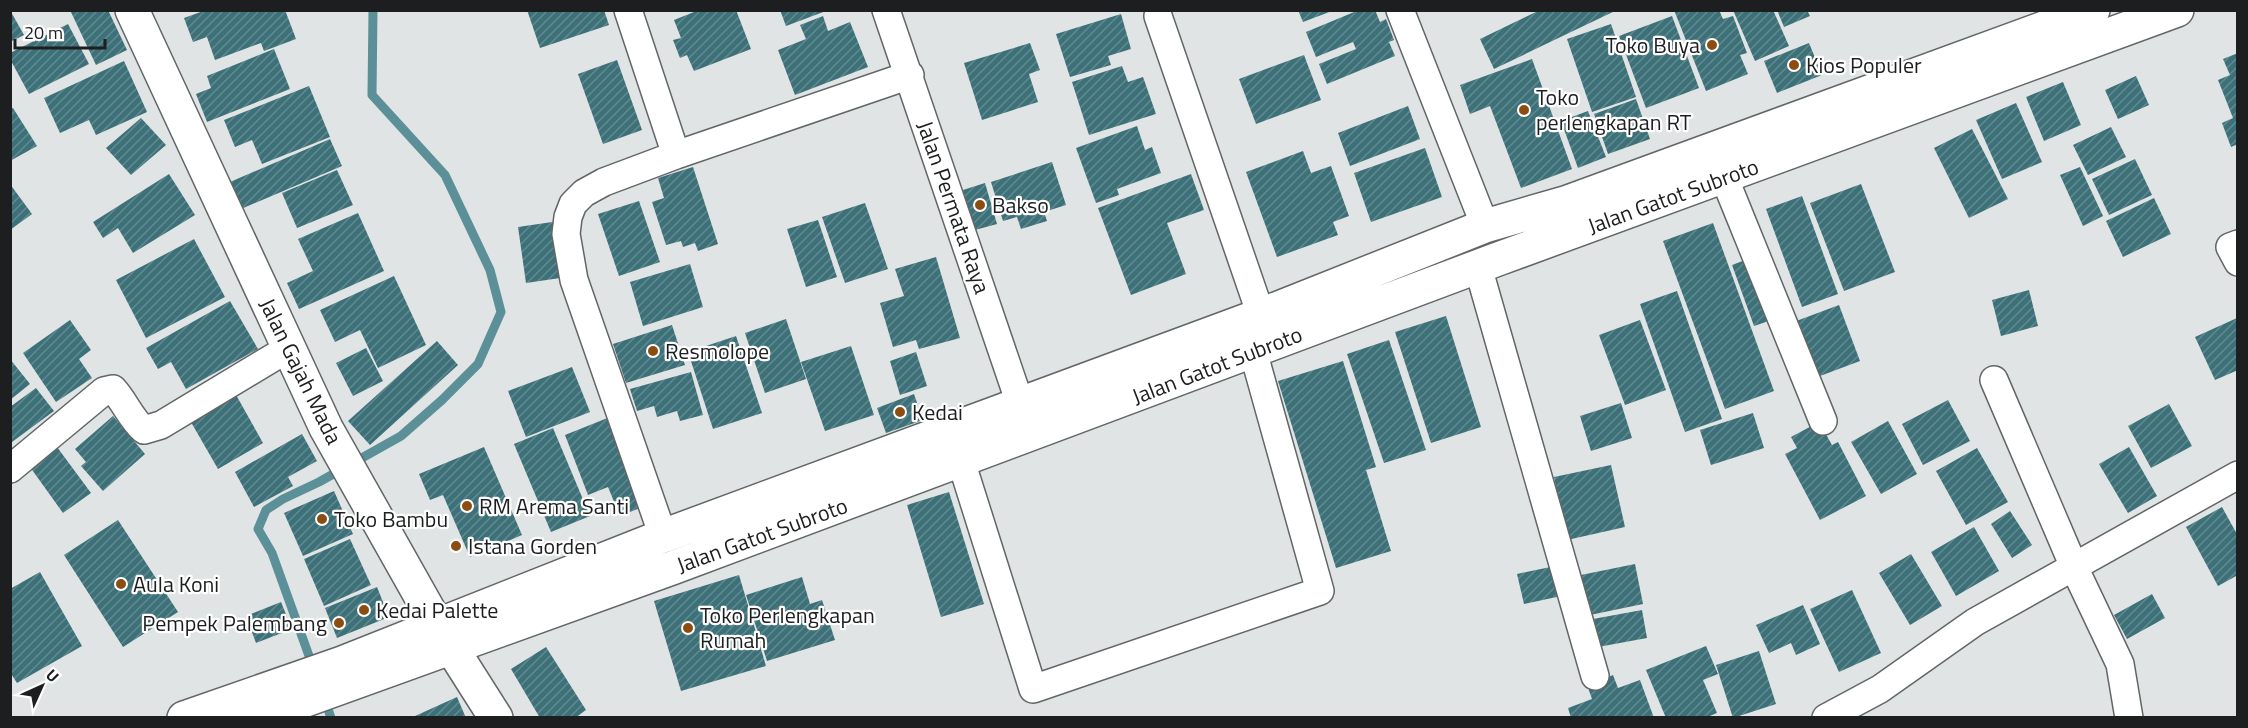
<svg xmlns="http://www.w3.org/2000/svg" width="2248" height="728" viewBox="0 0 2248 728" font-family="'Titillium Web',sans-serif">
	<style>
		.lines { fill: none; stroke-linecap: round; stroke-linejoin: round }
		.stream { stroke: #5b9098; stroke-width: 9 }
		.building { fill: url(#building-hatch) }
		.minor-casing { stroke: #626666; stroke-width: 30 }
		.tertiary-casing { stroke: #626666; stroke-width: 36 }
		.secondary-casing { stroke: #626666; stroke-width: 36 }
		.minor { stroke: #fff; stroke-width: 27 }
		.tertiary { stroke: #fff; stroke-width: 33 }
		.secondary { stroke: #fff; stroke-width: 33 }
		.poi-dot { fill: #8b4d12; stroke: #fff; stroke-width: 2 }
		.labels { text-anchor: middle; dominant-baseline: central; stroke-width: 4.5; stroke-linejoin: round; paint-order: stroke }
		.poi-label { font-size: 22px; fill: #1d1e1f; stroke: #fff; text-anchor: start }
		.street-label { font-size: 22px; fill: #1d1e1f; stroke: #fff }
	</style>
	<defs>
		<pattern id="building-hatch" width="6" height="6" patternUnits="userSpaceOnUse" patternTransform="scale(1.5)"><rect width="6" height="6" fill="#3d7179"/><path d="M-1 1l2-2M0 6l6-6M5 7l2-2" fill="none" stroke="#63888d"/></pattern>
	</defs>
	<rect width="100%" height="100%" fill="#e0e4e4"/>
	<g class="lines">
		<path class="stream" d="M313 667 272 553 258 529 266 510 283 499 319 482 401 436 442 400 478 364 501 312 490 270 445 175 372 95 373 10
			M325 700 331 718"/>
	</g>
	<path class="building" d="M10 10 24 35 10 42Z
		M70 10H108L127 50 96 65Z
		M206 10H285L296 39 264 51 261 43 215 60 207 37 193 42 184 18Z
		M527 10H604L609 25 540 48Z
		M699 10H736L751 49 694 71 687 55 680 58 673 40 681 38 674 20Z
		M780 10H826V11L786 26Z
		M1298 10H1332V11L1303 22Z
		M1359 10H1375L1380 22 1386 19 1394 40 1389 42 1395 56 1327 84 1319 64 1356 49 1353 42 1316 57 1306 32Z
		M1540 10H1617L1494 69 1480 39Z
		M1674 10H1719L1723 19 1733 16 1747 53 1740 55 1748 74 1706 91Z
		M1733 10H1773L1789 46 1755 61Z
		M1777 10H1807L1810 16 1784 27Z
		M1121 14 1131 49 1108 56 1111 65 1070 77 1056 34Z
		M823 16 828 31 850 22 868 67 795 95 778 50 806 39 800 25Z
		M1672 16 1699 88 1646 108 1619 36Z
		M68 24 89 64 29 94 10 59V53Z
		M1611 24 1636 97 1592 112 1567 39Z
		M1030 43 1040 70 1029 74 1038 102 982 120 964 63Z
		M1809 43 1822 75 1777 93 1764 61Z
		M274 49 290 89 207 122 196 94 211 88 207 76Z
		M2238 53V144L2231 147 2222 123 2233 118 2218 80 2230 75 2223 59Z
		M1304 55 1321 100 1256 124 1239 79Z
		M1532 59 1572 169 1521 188 1490 106 1470 114 1460 85Z
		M617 60 642 130 603 144 578 74Z
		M124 61 147 112 96 135 89 120 60 133 44 98Z
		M1122 66 1128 82 1143 77 1156 114 1089 135 1072 82Z
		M2136 76 2149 105 2118 119 2105 90Z
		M2063 82 2081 125 2044 141 2026 97Z
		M309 86 330 137 262 164 252 140 235 147 224 120Z
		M1636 99 1650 139 1608 154 1594 114Z
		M2016 103 2042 162 2002 179 1976 120Z
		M1408 106 1420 139 1350 166 1338 133Z
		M13 108 37 146 10 161V109Z
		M1588 111 1606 157 1578 168 1561 121Z
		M141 118 166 145 131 175 106 148Z
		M1137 126 1145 150 1152 147 1161 173 1117 189 1119 195 1096 203 1076 148Z
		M2111 127 2126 157 2088 175 2073 145Z
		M1972 129 2008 199 1969 218 1934 148Z
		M330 139 342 166 241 209 230 182Z
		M1425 148 1442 197 1371 222 1354 173Z
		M1303 151 1311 173 1331 166 1349 216 1333 222 1338 235 1277 257 1246 172Z
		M2135 159 2152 195 2109 215 2092 179Z
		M1052 162 1066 205 1044 212 1047 221 1021 229 1017 217 1003 221 991 182Z
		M693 167 718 244 698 251 695 243 683 247 681 241 666 245 652 202 664 198 658 178Z
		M2080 167 2103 216 2083 226 2060 175Z
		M337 170 353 205 297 228 282 193Z
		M169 174 195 215 133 253 118 228 103 238 93 222Z
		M1191 174 1204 210 1167 223 1186 274 1131 295 1098 208Z
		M985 183 997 224 975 230 963 190Z
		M10 184 32 214 10 230Z
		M1861 184 1895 272 1844 291 1810 203Z
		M1802 196 1838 294 1802 307 1766 209Z
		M2154 198 2171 234 2123 257 2106 221Z
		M639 201 660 262 619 276 598 214Z
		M865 203 888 269 845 283 822 217Z
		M358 213 384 271 299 309 287 283 313 271 298 239Z
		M818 220 837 277 806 287 787 229Z
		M559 221 567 277 526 283 518 227Z
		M1713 223 1774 391 1725 409 1663 241Z
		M194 239 225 297 146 338 116 280Z
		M1764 253 1787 315 1754 326 1732 265Z
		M936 257 960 338 919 349 916 340 893 347 880 303 904 296 895 269Z
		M690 264 703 307 643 326 630 282Z
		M394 276 426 345 378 368 360 330 335 342 320 310Z
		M2029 290 2038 326 2001 336 1992 300Z
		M1677 291 1722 419 1685 432 1640 304Z
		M230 301 258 349 186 389 171 362 158 369 146 348Z
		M1839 305 1860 361 1812 379 1791 323Z
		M1446 316 1481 427 1431 443 1395 332Z
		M2237 318 2238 370 2215 380 2195 337Z
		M786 319 806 379 765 393 745 333Z
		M70 320 91 350 79 359 92 378 56 402 23 353Z
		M1640 320 1666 390 1625 405 1599 335Z
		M672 325 685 365 626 383 613 344Z
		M736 336 762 413 713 429 688 352Z
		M1389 340 1426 450 1384 463 1347 354Z
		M437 341 458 365 370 445 348 421Z
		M851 346 874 415 825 431 801 362Z
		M366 348 383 381 353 396 336 363Z
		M916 352 927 386 900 395 890 361Z
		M10 359 30 384 10 400Z
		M1343 361 1376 467 1366 470 1391 551 1336 568 1278 381Z
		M572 367 590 412 526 437 508 391Z
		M691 372 703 415 680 421 677 411 657 417 654 406 637 411 630 389Z
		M226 377 263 443 218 469 180 403Z
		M36 388 54 411 12 442 10 407Z
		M914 394 923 420 886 433 877 408Z
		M1948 400 1970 441 1923 465 1902 424Z
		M1621 403 1632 438 1591 451 1580 416Z
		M2169 404 2192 446 2151 468 2128 426Z
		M1753 413 1764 448 1711 465 1700 430Z
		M113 416 145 454 103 491 81 466 86 462 75 449Z
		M610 417 645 506 620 516 608 487 588 495 565 435Z
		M1888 421 1917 474 1881 494 1851 442Z
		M1819 422 1832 445 1838 442 1866 496 1820 520 1785 454 1797 448 1791 437Z
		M553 428 590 516 551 532 514 444Z
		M302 434 317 461 288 477 293 486 254 507 235 472Z
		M57 447 91 493 63 513 30 467Z
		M484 447 522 535 470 557 443 495 430 500 419 474Z
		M2129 447 2157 496 2128 513 2099 464Z
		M1977 448 2008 502 1966 525 1936 471Z
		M1611 465 1625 527 1567 540 1554 477Z
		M334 491 353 534 303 556 284 513Z
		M949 492 984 604 941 617 907 505Z
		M2222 507 2238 536V575L2218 586 2186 527Z
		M2010 511 2032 545 2012 558 1991 524Z
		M118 520 178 612 123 647 64 555Z
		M1974 527 1999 571 1956 596 1931 552Z
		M350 539 371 585 324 606 304 559Z
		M1911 554 1942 606 1910 625 1879 573Z
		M1635 564 1643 604 1590 615 1581 575Z
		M1560 565 1566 595 1524 604 1517 574Z
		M40 572 82 646 17 683 10 672V589Z
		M739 575 766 666 681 691 654 601Z
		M802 577 810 604 822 600 835 640 767 661 746 595Z
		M377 587 389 617 337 638 325 608Z
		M1852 590 1881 653 1839 672 1810 609Z
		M2152 594 2165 618 2127 639 2114 615Z
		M281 602 292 629 256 643 246 616Z
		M1803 605 1820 644 1796 655 1791 643 1769 653 1756 625Z
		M1642 610 1647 638 1598 647 1593 619Z
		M1706 646 1718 674 1703 680 1717 713 1705 718H1666L1646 670Z
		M546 647 586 710 575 718H540L511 669Z
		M1759 651 1776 704 1733 718 1716 665Z
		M1613 675 1618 688 1640 680 1654 718H1571L1568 708 1592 699 1587 685Z
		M457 697 466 718H416L415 716Z"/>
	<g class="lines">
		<defs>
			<path id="minor" d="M628 10 676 155 910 75
				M886 10 1027 424
				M1400 10 1485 226
				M1158 16 1261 315
				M1724 177 1823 421
				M2238 244 2230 247 2238 262
				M1478 267 1595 676
				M1994 380 2074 567 2120 664 2129 718
				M961 461 1033 689 1320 591 1253 351
				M10 469 104 391 113 389C125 402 131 419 144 430L161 425 289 348
				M663 536 574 280 566 234 568 217 573 204 584 193 604 182 676 155
				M1826 718 1880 689 1975 622 2238 475"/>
			<path id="tertiary" d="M184 718 342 663 663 536 1261 315 1485 226 1568 202 2093 10
				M256 718 672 568 1498 259 2177 10"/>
			<path id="secondary" d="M132 10 326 428 437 625 496 718"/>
		</defs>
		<use href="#minor" class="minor-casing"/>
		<use href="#tertiary" class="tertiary-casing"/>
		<use href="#secondary" class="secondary-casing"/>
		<use href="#minor" class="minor"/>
		<use href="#tertiary" class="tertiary"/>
		<use href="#secondary" class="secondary"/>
	</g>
	<g class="poi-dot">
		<circle cx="1712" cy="45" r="6"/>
		<circle cx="1794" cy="65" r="6"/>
		<circle cx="1524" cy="110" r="6"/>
		<circle cx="980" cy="205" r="6"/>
		<circle cx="653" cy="351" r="6"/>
		<circle cx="900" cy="412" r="6"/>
		<circle cx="467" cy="506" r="6"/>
		<circle cx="322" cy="519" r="6"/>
		<circle cx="456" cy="546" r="6"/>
		<circle cx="121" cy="584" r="6"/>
		<circle cx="364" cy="610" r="6"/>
		<circle cx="339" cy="623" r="6"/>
		<circle cx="688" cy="628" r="6"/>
	</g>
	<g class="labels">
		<g class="poi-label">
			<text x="1700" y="45" text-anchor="end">Toko Buya</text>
			<text x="1806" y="65">Kios Populer</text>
			<text x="1536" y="97">Toko<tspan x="1536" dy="25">perlengkapan RT</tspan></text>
			<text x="992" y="205">Bakso</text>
			<text x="665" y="351">Resmolope</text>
			<text x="912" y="412">Kedai</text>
			<text x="479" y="506">RM Arema Santi</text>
			<text x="334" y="519">Toko Bambu</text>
			<text x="468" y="546">Istana Gorden</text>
			<text x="133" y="584">Aula Koni</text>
			<text x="376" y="610">Kedai Palette</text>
			<text x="700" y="615">Toko Perlengkapan<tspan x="700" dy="25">Rumah</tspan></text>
			<text x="327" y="623" text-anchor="end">Pempek Palembang</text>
		</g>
		<g class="street-label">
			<text transform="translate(1673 196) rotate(-20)">Jalan Gatot Subroto</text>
			<text transform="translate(954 207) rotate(71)">Jalan Permata Raya</text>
			<text transform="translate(1217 365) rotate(-21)">Jalan Gatot Subroto</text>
			<text transform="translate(301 371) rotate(64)">Jalan Gajah Mada</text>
			<text transform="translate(762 535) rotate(-20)">Jalan Gatot Subroto</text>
		</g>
	</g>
	<rect width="2248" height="728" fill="none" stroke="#1d1e1f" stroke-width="24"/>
	<g transform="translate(42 686) rotate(45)" stroke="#ffffff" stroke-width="4.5" paint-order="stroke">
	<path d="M0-4.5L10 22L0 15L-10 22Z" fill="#1d1e1f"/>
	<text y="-9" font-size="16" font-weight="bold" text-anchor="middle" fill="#1d1e1f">U</text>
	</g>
	<path d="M15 39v9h90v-9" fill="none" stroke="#1d1e1f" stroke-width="3"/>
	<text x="24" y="39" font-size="18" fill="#1d1e1f" stroke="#ffffff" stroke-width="4.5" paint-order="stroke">20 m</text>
</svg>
